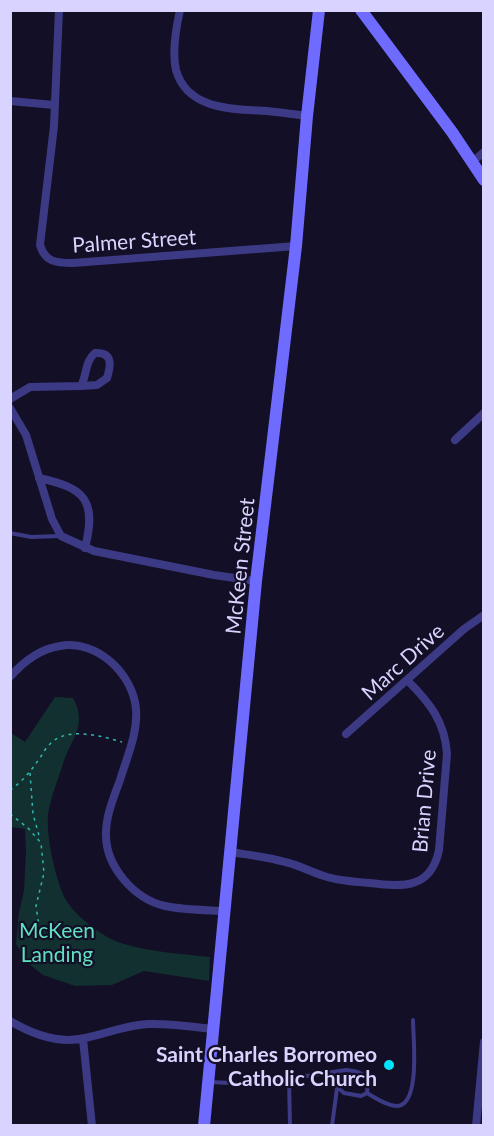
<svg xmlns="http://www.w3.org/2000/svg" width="494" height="1136" viewBox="0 0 494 1136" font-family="Lato,sans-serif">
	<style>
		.green { fill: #12302f }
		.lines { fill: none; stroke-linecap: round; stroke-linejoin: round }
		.path { stroke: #2fb8b0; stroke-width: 1.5; stroke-dasharray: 3 4.5; stroke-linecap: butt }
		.lane { stroke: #3d3a85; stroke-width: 4 }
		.street { stroke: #3d3a85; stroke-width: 8 }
		.secondary { stroke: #6f6bff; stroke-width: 12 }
		.poi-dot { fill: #00e5ff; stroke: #130f26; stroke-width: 2 }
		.labels { text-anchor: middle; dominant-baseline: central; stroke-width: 4.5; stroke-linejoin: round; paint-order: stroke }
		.street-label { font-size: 21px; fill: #d9d4ff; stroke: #130f26 }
		.park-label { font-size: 21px; fill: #5fe0c0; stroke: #130f26 }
		.poi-label { font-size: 21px; font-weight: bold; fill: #d9d4ff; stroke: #130f26; text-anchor: end }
	</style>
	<rect width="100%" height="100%" fill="#130f26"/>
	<path class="green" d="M55 697 73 698C89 727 69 740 62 767 57 782 50 800 48 815 46 837 56 882 66 900 76 917 105 939 124 944 152 952 182 954 210 957L209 981 144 971 112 985 75 986 43 975 29 964 16 944 19 913 24 890 26 852 25 829 11 827V733L25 742Z"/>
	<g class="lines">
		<path class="path" d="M30 773 33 814 40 839
			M10 790C22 782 31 771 39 759 43 754 45 748 50 744 67 726 101 736 122 742
			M10 814 28 828 41 843 44 873 36 906 39 927"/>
		<path class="lane" d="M10 533 31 537 61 536
			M289 1079 290 1125
			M209 1082 254 1084 346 1070C356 1071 362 1072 368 1080L367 1093 361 1096 344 1093 323 1074
			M367 1093C375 1098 387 1106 397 1106 421 1105 413 1037 413 1020
			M332 1126 337 1088"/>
		<path class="street" d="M59 10 54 126 40 245C45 262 56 263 73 263L296 246
			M180 10C176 28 172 53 176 70 187 110 233 109 266 111 279 112 293 114 307 116
			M10 101 54 105
			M472 162 484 152
			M95 353C113 352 111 365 107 378L97 385 81 386C87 375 85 361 95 353Z
			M10 399 30 387 81 386
			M10 408 26 435 52 519 61 536 94 551 214 575 256 581
			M455 440 484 413
			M39 478C85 488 97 500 85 548
			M10 677C23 662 40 649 60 646 97 639 133 674 136 709 138 733 127 757 120 780 114 797 106 815 106 833 105 866 134 899 165 906 184 910 205 910 224 911
			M346 734 464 629 484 615
			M230 852C249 855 267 857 285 862 299 865 311 872 324 876 339 881 355 882 370 883 403 887 431 889 439 850L447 754C445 722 430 703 408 681
			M10 1021C32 1034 60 1044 85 1038 106 1034 126 1025 148 1024 170 1023 192 1027 213 1029
			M83 1039 92 1126
			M476 1126 484 1042"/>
		<path class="secondary" d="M361 10 452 132 484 180
			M204 1126 256 581 296 246 307 116 319 10"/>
	</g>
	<circle class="poi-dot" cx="389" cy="1065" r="6"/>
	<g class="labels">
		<g class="street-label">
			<text transform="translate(134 240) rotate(-4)">Palmer Street</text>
			<text transform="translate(239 566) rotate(-84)">McKeen Street</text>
			<text transform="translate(402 661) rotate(-42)">Marc Drive</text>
			<text transform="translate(423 801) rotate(-85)">Brian Drive</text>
		</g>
		<g class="park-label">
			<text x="57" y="929">McKeen<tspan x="57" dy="24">Landing</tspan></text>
		</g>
		<g class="poi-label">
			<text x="377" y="1053">Saint Charles Borromeo<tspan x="377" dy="24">Catholic Church</tspan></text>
		</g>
	</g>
	<rect width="494" height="1136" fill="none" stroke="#d9d4ff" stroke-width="24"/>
</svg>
